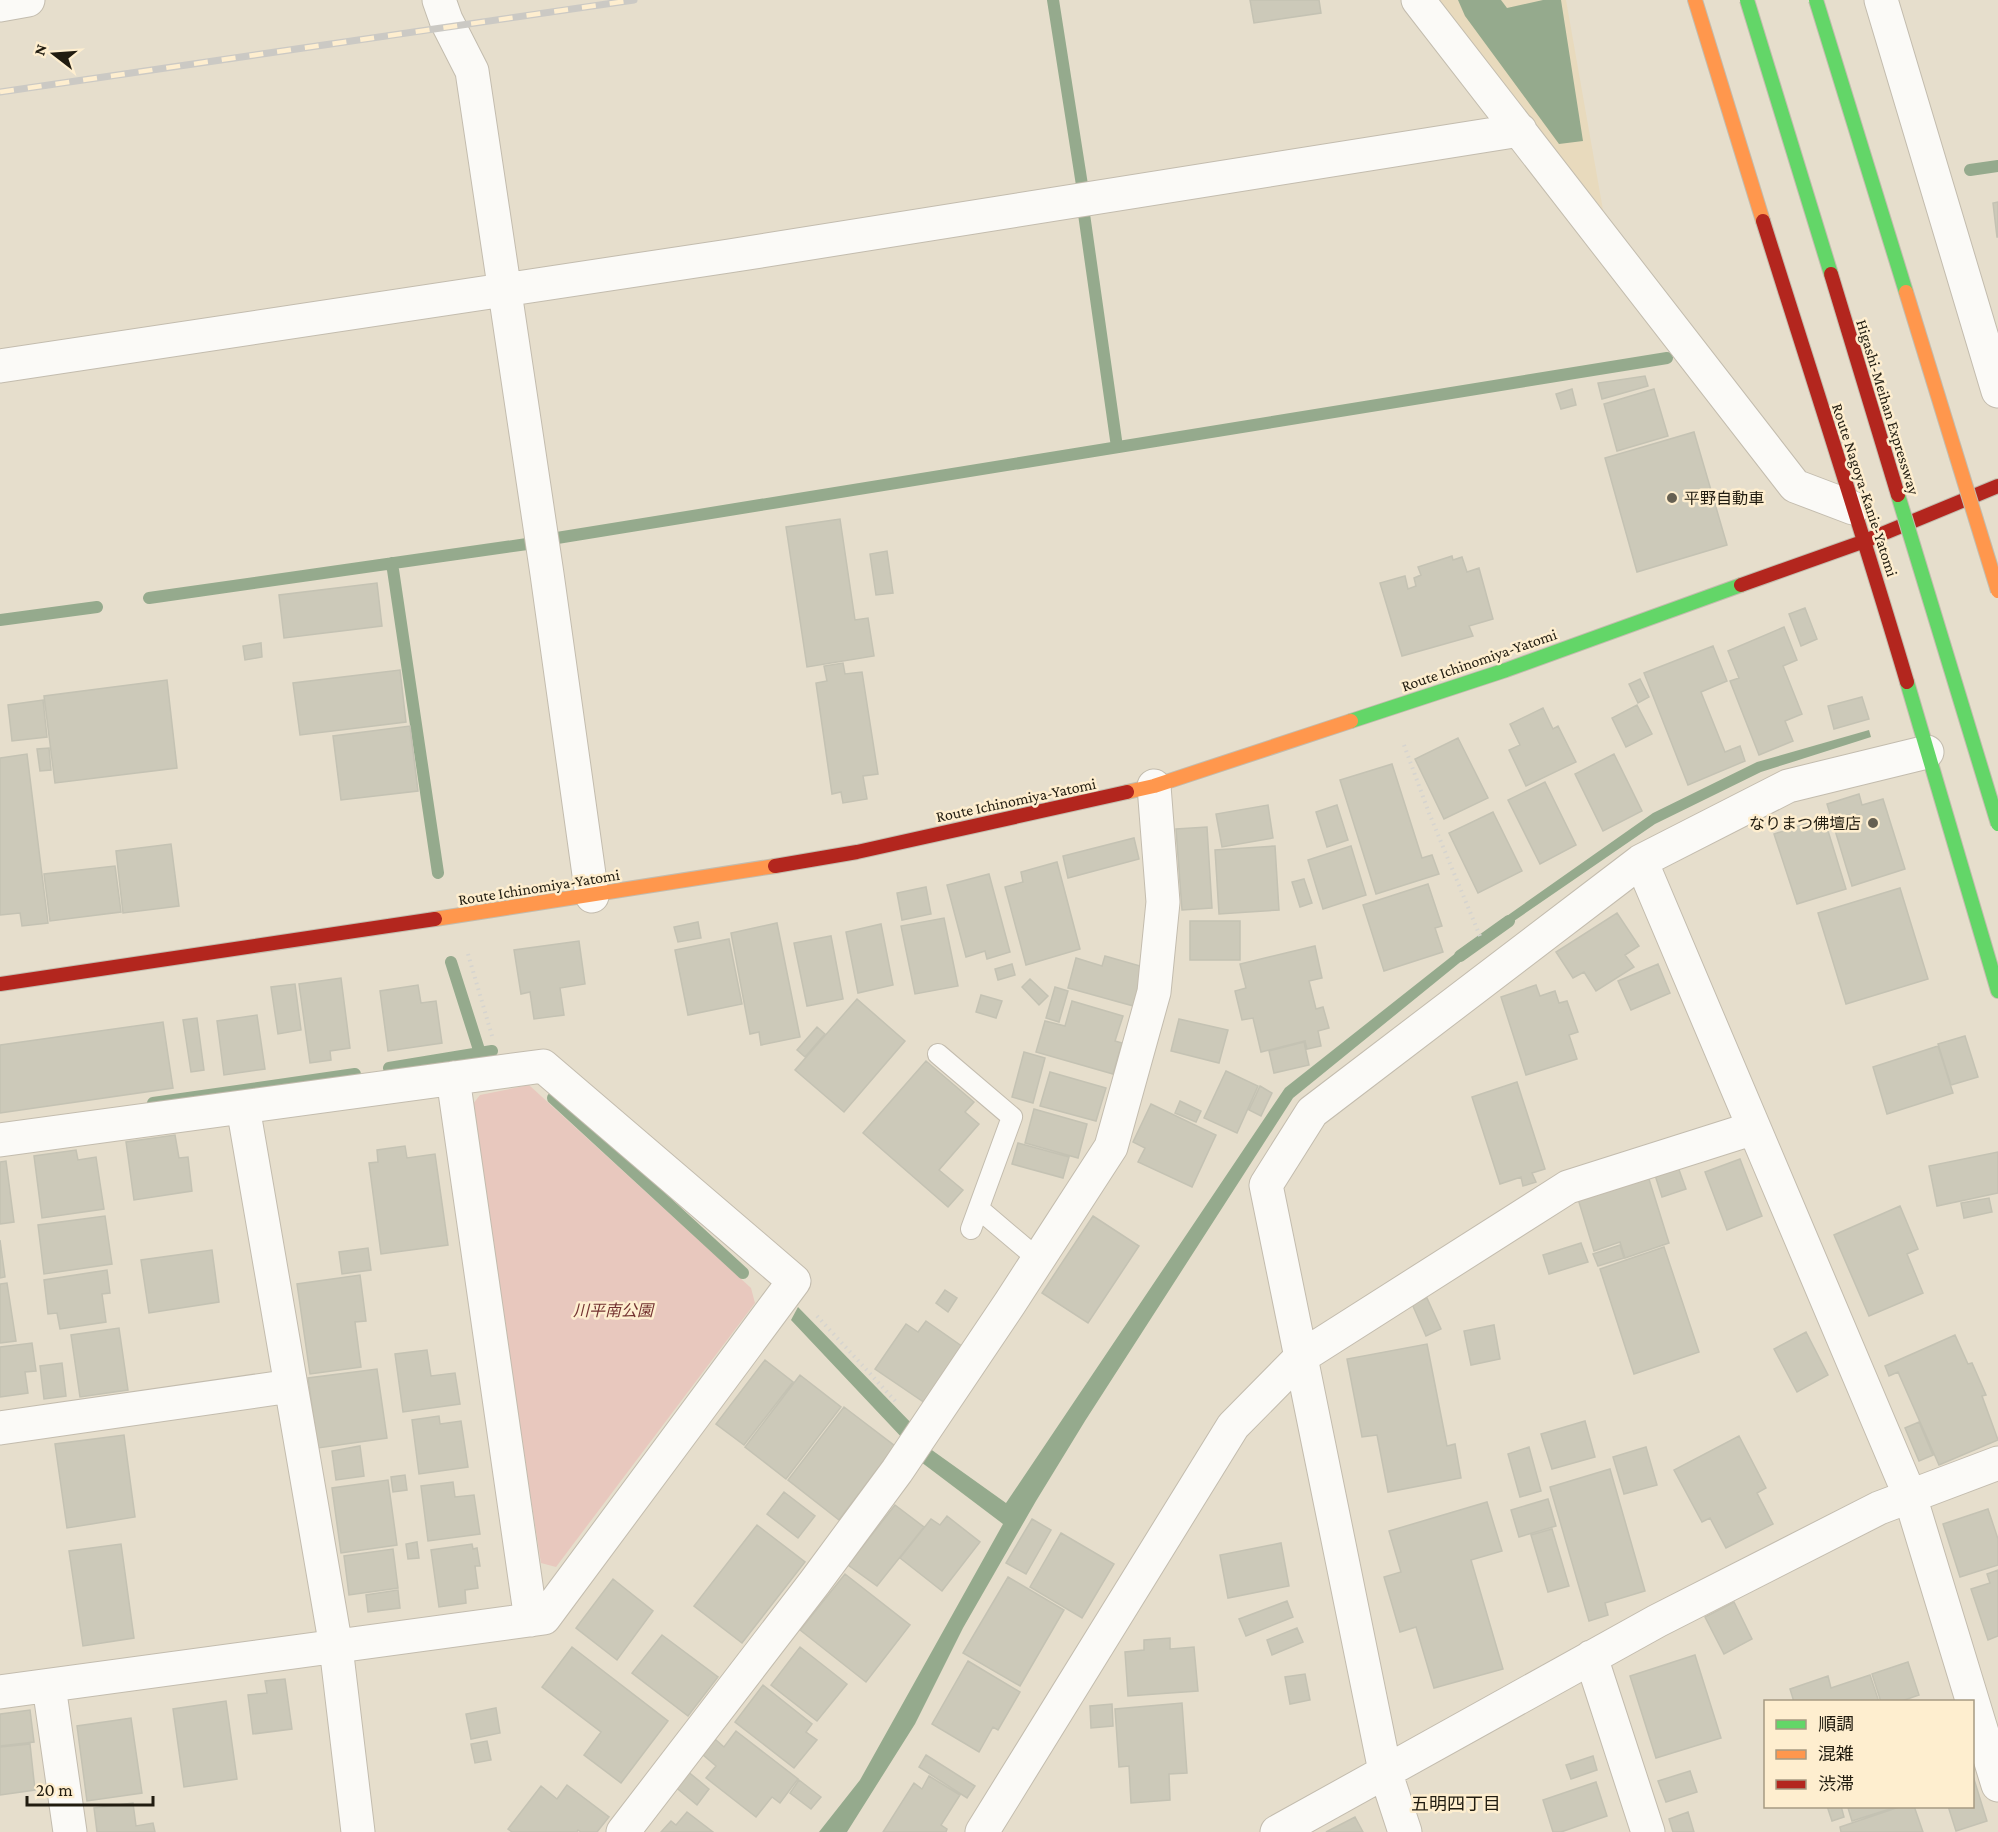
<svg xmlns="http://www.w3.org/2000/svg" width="1998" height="1832" viewBox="0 0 1998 1832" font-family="'Crimson Pro','Noto Sans JP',serif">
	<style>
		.built { fill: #e8dabd }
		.green { fill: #e8c8be }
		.water { fill: #95aa8d }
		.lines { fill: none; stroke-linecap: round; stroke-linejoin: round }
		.stream { stroke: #95aa8d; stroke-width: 12 }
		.building { fill: #ccc9b9; stroke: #c4c2b3; stroke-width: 1.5 }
		.lane-casing { stroke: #c3bcae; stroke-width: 22 }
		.street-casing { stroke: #c3bcae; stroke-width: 35 }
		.fast-casing { stroke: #c3bcae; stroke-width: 16 }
		.slow-casing { stroke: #c3bcae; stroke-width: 16 }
		.jam-casing { stroke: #c3bcae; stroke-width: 16 }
		.path { stroke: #d6d4cf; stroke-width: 4; stroke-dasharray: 1.5 4.5; stroke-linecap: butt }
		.lane { stroke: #fbfaf7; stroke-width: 20 }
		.street { stroke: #fbfaf7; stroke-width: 33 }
		.fast { stroke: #63d668; stroke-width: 14 }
		.slow { stroke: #ff974d; stroke-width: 14 }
		.jam { stroke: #b3261e; stroke-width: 14 }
		.rail-casing { stroke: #cbc9c4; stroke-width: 7 }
		.rail { stroke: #feeecf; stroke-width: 4.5; stroke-dasharray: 14; stroke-linecap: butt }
		.fast-bridge-casing { stroke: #c3bcae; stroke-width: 16; stroke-linecap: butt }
		.slow-bridge-casing { stroke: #c3bcae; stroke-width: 16; stroke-linecap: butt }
		.jam-bridge-casing { stroke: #c3bcae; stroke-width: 16; stroke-linecap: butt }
		.fast-bridge { stroke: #63d668; stroke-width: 14 }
		.slow-bridge { stroke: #ff974d; stroke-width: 14 }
		.jam-bridge { stroke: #b3261e; stroke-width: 14 }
		.poi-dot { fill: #666052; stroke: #feeecf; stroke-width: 2 }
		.labels { text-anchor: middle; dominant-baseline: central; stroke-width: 5; stroke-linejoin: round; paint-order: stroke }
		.street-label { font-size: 16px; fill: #211c10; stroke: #feeecf }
		.poi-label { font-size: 16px; fill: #211c10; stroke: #feeecf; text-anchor: start }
		.park-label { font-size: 16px; font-style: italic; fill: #733230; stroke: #feeecf }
		.neighbourhood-label { font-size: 18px; fill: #211c10; stroke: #feeecf }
	</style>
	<rect width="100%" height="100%" fill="#e6decc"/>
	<path class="built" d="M1436 0H1566L1603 210Z"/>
	<path class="green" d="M529 1085 751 1288 755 1303 556 1567 541 1563 469 1109 480 1095Z"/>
	<path class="water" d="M1458 0H1501L1507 8 1543 0H1561L1583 141 1559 144 1465 16Z
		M1869 730 1871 737 1761 772 1655 824 1498 932 1494 925 1653 813 1757 762Z
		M1471 941 1474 951 1293 1098 1085 1421 1036 1501 963 1628 915 1724 847 1832H819L860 1780 1003 1524 921 1462 929 1448 1006 1503 1285 1088Z
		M798 1307 917 1429 906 1442 791 1320Z"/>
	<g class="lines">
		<path class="stream" d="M1053 0 1082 185
			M1970 170 1998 166
			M1084 214 1117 447
			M557 538 1667 358
			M392 563 438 873
			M149 598 527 544
			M0 620 97 607
			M1460 956 1509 921
			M451 962 480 1053
			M389 1068 492 1051
			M553 1098 743 1273
			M153 1103 355 1074"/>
	</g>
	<path class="building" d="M1250 0H1319L1321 13 1254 23Z
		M1998 202V237H1997L1993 203Z
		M1645 376 1648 386 1602 399 1598 383Z
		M1572 389 1576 405 1561 409 1556 394Z
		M1654 389 1668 436 1617 451 1604 404Z
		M1694 432 1727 545 1637 572 1605 458Z
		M840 519 855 620 868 618 874 656 807 667 786 527Z
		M887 551 893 593 876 595 870 554Z
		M1452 556 1453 560 1462 557 1467 572 1479 568 1493 619 1469 626 1473 636 1402 656 1380 583 1405 576 1408 589 1416 586 1414 578 1421 575 1418 567Z
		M377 583 382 626 284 638 279 595Z
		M1805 608 1817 639 1801 646 1789 614Z
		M1784 627 1797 660 1783 666 1802 714 1785 721 1793 741 1759 755 1730 681 1739 678 1728 651Z
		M261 643 262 657 245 660 243 646Z
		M1713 646 1727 681 1701 692 1725 752 1740 746 1745 761 1688 785 1644 673Z
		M843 663 845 674 862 672 878 774 863 776 867 799 843 803 841 792 832 794 816 683 827 681 824 666Z
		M400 670 406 722 300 735 293 683Z
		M1640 679 1649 697 1638 703 1629 684Z
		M167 680 177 768 55 783 44 696Z
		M1862 697 1869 719 1834 729 1828 706Z
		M43 700 47 737 12 741 8 705Z
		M1637 705 1652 734 1626 747 1612 718Z
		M1543 708 1553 729 1558 726 1576 762 1526 786 1509 750 1520 745 1510 724Z
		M410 726 418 791 341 800 333 736Z
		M1458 738 1488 798 1444 819 1415 759Z
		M49 748 51 770 40 771 37 749Z
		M27 754 48 923 22 926 20 913 0 915V758Z
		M1614 754 1642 811 1603 831 1575 774Z
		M1392 764 1422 858 1432 855 1439 874 1376 894 1340 780Z
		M1545 782 1576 845 1540 864 1508 800Z
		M1859 794 1862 805 1883 799 1905 869 1852 886 1827 804Z
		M1268 805 1273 838 1222 847 1216 814Z
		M1337 805 1348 840 1327 847 1316 812Z
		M1493 812 1522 871 1478 893 1449 833Z
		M1824 818 1846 889 1797 904 1774 834Z
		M1207 827 1212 908 1182 910 1176 829Z
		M1134 838 1139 859 1068 878 1063 856Z
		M171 844 179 906 123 913 116 851Z
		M1275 846 1279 910 1219 914 1215 850Z
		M1351 846 1366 895 1323 909 1308 860Z
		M1057 862 1080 949 1026 965 1005 887 1023 882 1021 872Z
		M115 866 121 912 50 921 44 874Z
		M989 874 1010 952 987 959 985 951 966 957 947 885Z
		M1304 879 1312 903 1300 907 1292 882Z
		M1428 884 1442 926 1435 928 1443 952 1384 971 1363 905Z
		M926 887 931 914 902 920 897 893Z
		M1900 888 1928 979 1846 1004 1818 913Z
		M1617 913 1639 946 1625 955 1634 967 1596 991 1584 972 1573 978 1556 952Z
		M944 918 958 986 915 994 901 926Z
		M1190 921H1240V960H1190Z
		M698 922 701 938 678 942 674 927Z
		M777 923 800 1037 761 1045 759 1032 750 1034 731 933Z
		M881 924 893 985 858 993 846 932Z
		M831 936 843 999 807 1006 794 943Z
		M729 939 742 1004 688 1015 675 950Z
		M579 941 585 984 560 988 564 1015 534 1019 530 992 521 994 514 950Z
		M1315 946 1322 978 1309 981 1316 1009 1323 1007 1329 1028 1318 1031 1321 1046 1307 1049 1305 1041 1261 1052 1253 1018 1242 1020 1235 991 1246 988 1240 964Z
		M1105 956 1147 968 1137 1007 1068 988 1076 958 1102 966Z
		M1012 964 1015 975 998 980 995 969Z
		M1658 964 1670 993 1631 1010 1618 981Z
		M341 978 350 1048 330 1051 331 1060 310 1063 299 984Z
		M1030 979 1048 996 1039 1005 1022 987Z
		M295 984 301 1030 278 1034 271 987Z
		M418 985 421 1003 436 1001 442 1043 388 1051 380 991Z
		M1536 985 1540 996 1555 991 1559 1003 1567 1001 1578 1032 1569 1035 1577 1059 1526 1075 1501 997Z
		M1055 987 1068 991 1059 1022 1046 1018Z
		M981 995 1002 1001 996 1018 976 1012Z
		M857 999 905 1041 844 1112 795 1070Z
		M1072 1001 1123 1016 1115 1041 1122 1043 1113 1074 1036 1052 1045 1021 1065 1026Z
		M257 1015 265 1069 224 1075 217 1021Z
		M197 1018 204 1070 191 1072 183 1020Z
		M1179 1019 1228 1030 1219 1063 1171 1051Z
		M163 1022 173 1088 0 1113V1045Z
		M817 1027 825 1034 805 1057 797 1050Z
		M1965 1036 1978 1077 1951 1085 1938 1044Z
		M1304 1042 1309 1065 1274 1073 1269 1051Z
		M1938 1046 1953 1093 1887 1114 1873 1067Z
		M1024 1052 1045 1058 1033 1103 1012 1097Z
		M926 1061 974 1102 965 1112 979 1124 939 1170 963 1190 948 1207 863 1133Z
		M1226 1071 1258 1086 1237 1133 1204 1118Z
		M1050 1072 1106 1088 1096 1121 1040 1106Z
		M1517 1082 1545 1169 1532 1173 1536 1182 1523 1186 1521 1177 1500 1184 1472 1097Z
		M1260 1086 1272 1093 1261 1116 1249 1110Z
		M1180 1101 1201 1111 1196 1122 1175 1113Z
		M1151 1104 1216 1135 1192 1187 1138 1162 1145 1148 1133 1142Z
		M1034 1109 1087 1124 1078 1158 1025 1143Z
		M175 1135 179 1158 188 1157 192 1191 134 1200 126 1142Z
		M1018 1143 1069 1157 1063 1178 1012 1164Z
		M405 1146 407 1158 435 1154 448 1245 381 1254 369 1163 378 1162 377 1150Z
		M76 1150 78 1160 96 1157 104 1209 42 1218 34 1156Z
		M1998 1152V1193L1937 1206 1929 1166Z
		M1740 1159 1762 1216 1727 1230 1705 1172Z
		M6 1161 14 1222 0 1224V1162Z
		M1678 1167 1686 1189 1662 1197 1655 1175Z
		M1648 1176 1669 1243 1625 1258 1620 1242 1594 1251 1578 1199Z
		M1989 1198 1992 1212 1964 1218 1961 1203Z
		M1900 1206 1918 1249 1907 1254 1923 1293 1869 1316 1834 1235Z
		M105 1216 112 1264 44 1274 38 1225Z
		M1093 1216 1139 1246 1088 1323 1042 1293Z
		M0 1240 5 1277 0 1278Z
		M1581 1243 1588 1262 1549 1274 1543 1255Z
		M1620 1245 1624 1258 1598 1266 1593 1254Z
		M1664 1247 1699 1352 1634 1374 1600 1269Z
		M368 1248 371 1270 342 1274 339 1252Z
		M212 1250 219 1302 149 1313 141 1260Z
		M107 1270 110 1293 102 1294 106 1322 60 1329 57 1313 48 1314 44 1280Z
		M360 1275 366 1321 355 1322 361 1367 310 1374 297 1284Z
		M7 1283 16 1341 0 1343V1284Z
		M945 1290 957 1298 948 1312 936 1303Z
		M1427 1298 1441 1329 1426 1336 1412 1304Z
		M926 1321 963 1347 925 1403 875 1369 906 1324 918 1332Z
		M1494 1325 1500 1359 1471 1365 1464 1331Z
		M119 1328 128 1390 80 1397 71 1335Z
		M1806 1332 1828 1375 1797 1392 1774 1349Z
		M1955 1335 1968 1364 1972 1363 1986 1395 1982 1396 1998 1440 1939 1465 1898 1372 1889 1376 1885 1366Z
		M32 1343 36 1371 25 1372 28 1393 0 1397V1347Z
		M1427 1344 1447 1446 1455 1444 1461 1478 1388 1492 1377 1435 1362 1437 1347 1359Z
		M427 1350 431 1376 455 1373 460 1404 403 1412 395 1354Z
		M765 1360 793 1382 744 1445 716 1424Z
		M62 1363 66 1396 44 1399 40 1366Z
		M377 1369 387 1438 318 1448 308 1378Z
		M800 1375 841 1407 786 1479 745 1447Z
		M844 1407 895 1446 839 1520 788 1480Z
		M439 1416 440 1424 461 1421 468 1467 419 1474 412 1420Z
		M1585 1421 1595 1457 1552 1469 1541 1434Z
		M1919 1422 1933 1455 1919 1461 1905 1428Z
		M124 1435 135 1517 67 1528 55 1444Z
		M1739 1436 1766 1488 1757 1493 1773 1524 1726 1548 1710 1518 1702 1522 1674 1470Z
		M360 1446 364 1476 336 1480 332 1451Z
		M1529 1447 1541 1491 1520 1497 1508 1454Z
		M1646 1447 1657 1485 1624 1494 1613 1457Z
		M1610 1469 1645 1591 1605 1603 1608 1615 1589 1621 1550 1487Z
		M405 1475 407 1490 393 1492 391 1477Z
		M388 1480 397 1545 341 1553 332 1488Z
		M453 1482 455 1497 474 1495 480 1534 428 1541 421 1486Z
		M784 1492 815 1516 798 1538 767 1514Z
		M1548 1499 1556 1526 1519 1537 1511 1510Z
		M1487 1502 1502 1551 1471 1560 1503 1669 1434 1688 1416 1627 1400 1632 1384 1577 1401 1572 1389 1531Z
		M895 1505 924 1527 877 1586 848 1565Z
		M1988 1509 1998 1539V1565L1960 1577 1943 1524Z
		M947 1516 980 1542 942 1591 900 1558 931 1519 940 1525Z
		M1032 1519 1051 1530 1026 1574 1006 1563Z
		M757 1525 805 1562 742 1643 694 1606Z
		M1552 1529 1569 1586 1548 1592 1531 1535Z
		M1061 1533 1114 1564 1082 1618 1030 1587Z
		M417 1542 419 1558 408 1559 406 1544Z
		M1281 1543 1289 1586 1228 1598 1220 1555Z
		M121 1544 134 1638 83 1646 69 1551Z
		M472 1544 473 1549 477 1548 480 1566H475L478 1588 465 1590 466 1603 439 1607 431 1550Z
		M393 1549 398 1588 349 1595 344 1556Z
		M1998 1570V1636L1988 1640 1971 1589 1990 1583 1987 1574Z
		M845 1574 910 1625 866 1682 800 1630Z
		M1008 1577 1064 1610 1020 1686 963 1653Z
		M613 1579 653 1611 617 1660 576 1628Z
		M398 1590 400 1608 368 1612 366 1595Z
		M1287 1601 1293 1617 1246 1636 1239 1619Z
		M1734 1602 1752 1639 1724 1654 1705 1617Z
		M1297 1628 1303 1642 1272 1655 1267 1640Z
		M662 1635 718 1677 688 1716 632 1673Z
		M1170 1638V1649L1194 1647 1198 1691 1128 1696 1125 1652 1144 1650V1640Z
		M572 1647 668 1721 621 1783 584 1755 601 1732 542 1687Z
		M800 1647 847 1684 817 1721 771 1685Z
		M1695 1655 1721 1738 1656 1758 1630 1676Z
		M968 1661 1020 1692 998 1730 993 1727 979 1752 932 1724Z
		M1908 1662 1919 1695 1899 1702H1881L1872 1674Z
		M1305 1674 1310 1700 1290 1704 1285 1677Z
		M1870 1675 1879 1702H1794L1790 1689 1828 1676 1831 1688Z
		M285 1679 292 1729 253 1734 248 1695 267 1693 265 1681Z
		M763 1685 812 1724 806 1732 817 1740 794 1768 735 1722Z
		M226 1701 237 1779 184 1787 173 1709Z
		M1182 1703 1187 1773 1169 1774 1170 1800 1131 1803 1129 1766 1119 1767 1115 1709Z
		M1112 1704 1113 1726 1091 1728 1090 1706Z
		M496 1708 500 1733 471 1739 466 1714Z
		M30 1710 34 1742 0 1746V1714Z
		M131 1718 142 1793 87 1801 77 1726Z
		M736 1731 798 1779 780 1803 772 1797 756 1817 706 1778 716 1766 703 1755 715 1739 724 1747Z
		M487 1741 491 1760 475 1763 471 1744Z
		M30 1744 35 1790 0 1795V1747Z
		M926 1755 975 1786 967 1798 919 1767Z
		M1593 1756 1597 1770 1571 1779 1566 1765Z
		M686 1770 709 1789 697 1805 674 1786Z
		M1690 1771 1697 1792 1666 1802 1658 1781Z
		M929 1776 960 1795 941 1825 947 1829 946 1832H883L914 1783 922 1789Z
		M1973 1776 1987 1821 1956 1831 1948 1806H1972Z
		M799 1780 821 1797 811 1809 790 1793Z
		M1596 1782 1607 1816 1561 1832H1553L1543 1800Z
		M567 1785 609 1817 597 1832H581L578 1830 577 1832H512L508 1829 541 1786 557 1799Z
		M133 1803 136 1826 153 1823 155 1832H97L94 1808Z
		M1827 1806H1841L1844 1817 1832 1821Z
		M1853 1806H1893V1808L1852 1821 1848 1808Z
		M1902 1806H1914L1923 1832H1841L1840 1827Z
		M687 1812 713 1832H661L671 1821 676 1825Z
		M1688 1812 1694 1832H1673L1669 1819Z
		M1355 1817 1363 1832H1326Z"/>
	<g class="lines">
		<defs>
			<path id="lane" d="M938 1054 1012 1117 971 1229
				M979 1209 1038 1259"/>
			<path id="street" d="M439 0 446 20 472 71 547 574 592 896
				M1418 0 1795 486 1853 508
				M1881 0 1998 391
				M0 5 28 0
				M0 366 729 256 1520 130
				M1641 861 1910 1496 1998 1785
				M453 1078 531 1620
				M243 1107 336 1647 358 1832
				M0 1140 543 1066 794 1281 544 1618 0 1692
				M0 1428 291 1386
				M1591 1657 1648 1832
				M49 1686 70 1832
				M623 1832 815 1582 897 1471 1010 1303 1111 1147 1154 992 1163 902 1154 786
				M982 1832 1233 1426 1301 1357 1568 1187 1754 1128
				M1277 1832 1657 1621 1879 1508 1998 1463
				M1405 1832 1385 1771 1266 1185 1312 1112 1641 861 1788 786 1927 752"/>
			<path id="fast" d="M1907 682 1998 991
				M1351 721 1506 670 1741 585"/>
			<path id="slow" d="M1695 0 1763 221
				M1127 792 1154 786 1351 721
				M435 919 775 866"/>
			<path id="jam" d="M1763 221C1811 374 1861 527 1907 682
				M1741 585 1865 541 1998 486
				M775 866 857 852 1127 792
				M0 984 435 919"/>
		</defs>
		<use href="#lane" class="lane-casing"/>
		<use href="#street" class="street-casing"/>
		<use href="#fast" class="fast-casing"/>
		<use href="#slow" class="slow-casing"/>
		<use href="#jam" class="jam-casing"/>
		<path class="path" d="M1404 745 1429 813 1480 936
			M468 954 492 1036
			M817 1316 897 1403"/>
		<use href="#lane" class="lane"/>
		<use href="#street" class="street"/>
		<use href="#fast" class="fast"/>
		<use href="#slow" class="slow"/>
		<use href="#jam" class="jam"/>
		<defs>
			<path id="rail" d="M0 92 634 0"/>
		</defs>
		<use href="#rail" class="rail-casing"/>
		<use href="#rail" class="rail"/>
		<defs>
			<path id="fast-bridge" d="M1747 0 1831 274
				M1816 0 1906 292
				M1898 495 1998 824"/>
			<path id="slow-bridge" d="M1906 292 1998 591"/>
			<path id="jam-bridge" d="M1831 274 1898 495"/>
		</defs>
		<use href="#fast-bridge" class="fast-bridge-casing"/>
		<use href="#slow-bridge" class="slow-bridge-casing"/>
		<use href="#jam-bridge" class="jam-bridge-casing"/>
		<use href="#fast-bridge" class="fast-bridge"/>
		<use href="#slow-bridge" class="slow-bridge"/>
		<use href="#jam-bridge" class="jam-bridge"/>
	</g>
	<g class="poi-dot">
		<circle cx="1672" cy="498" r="6"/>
		<circle cx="1873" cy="823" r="6"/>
	</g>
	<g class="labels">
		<g class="street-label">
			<text transform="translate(1888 407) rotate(73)">Higashi-Meihan Expressway</text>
			<text transform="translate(1865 490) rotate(72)">Route Nagoya-Kanie-Yatomi</text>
			<text transform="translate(1479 660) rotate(-19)">Route Ichinomiya-Yatomi</text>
			<text transform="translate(1016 800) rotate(-12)">Route Ichinomiya-Yatomi</text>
			<text transform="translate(539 887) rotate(-9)">Route Ichinomiya-Yatomi</text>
		</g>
		<g class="poi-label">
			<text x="1684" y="498">平野自動車</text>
			<text x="1861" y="823" text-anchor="end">なりまつ佛壇店</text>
		</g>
		<g class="park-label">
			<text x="613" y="1310">川平南公園</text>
		</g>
		<g class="neighbourhood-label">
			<text x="1456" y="1804">五明四丁目</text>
		</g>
	</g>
	<rect x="1764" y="1700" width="210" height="108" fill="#feeecf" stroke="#a69a83" stroke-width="1.5"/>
	<rect x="1776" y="1720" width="30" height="9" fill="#63d668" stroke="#a69a83" stroke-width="1.5"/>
	<text x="1818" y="1730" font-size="18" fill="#211c10">順調</text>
	<rect x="1776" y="1750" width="30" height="9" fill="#ff974d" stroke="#a69a83" stroke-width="1.5"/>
	<text x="1818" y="1760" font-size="18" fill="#211c10">混雑</text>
	<rect x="1776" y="1780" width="30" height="9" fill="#b3261e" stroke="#a69a83" stroke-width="1.5"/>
	<text x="1818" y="1790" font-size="18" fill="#211c10">渋滞</text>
	<g transform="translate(54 54) rotate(287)" stroke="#feeecf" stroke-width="4.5" paint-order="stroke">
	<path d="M0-4.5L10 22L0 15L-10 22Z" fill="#211c10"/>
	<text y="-9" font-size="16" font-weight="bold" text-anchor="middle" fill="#211c10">N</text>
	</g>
	<path d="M27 1796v9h126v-9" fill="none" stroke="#211c10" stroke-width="3"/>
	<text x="36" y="1796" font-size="18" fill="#211c10" stroke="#feeecf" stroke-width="4.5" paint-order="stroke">20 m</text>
</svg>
